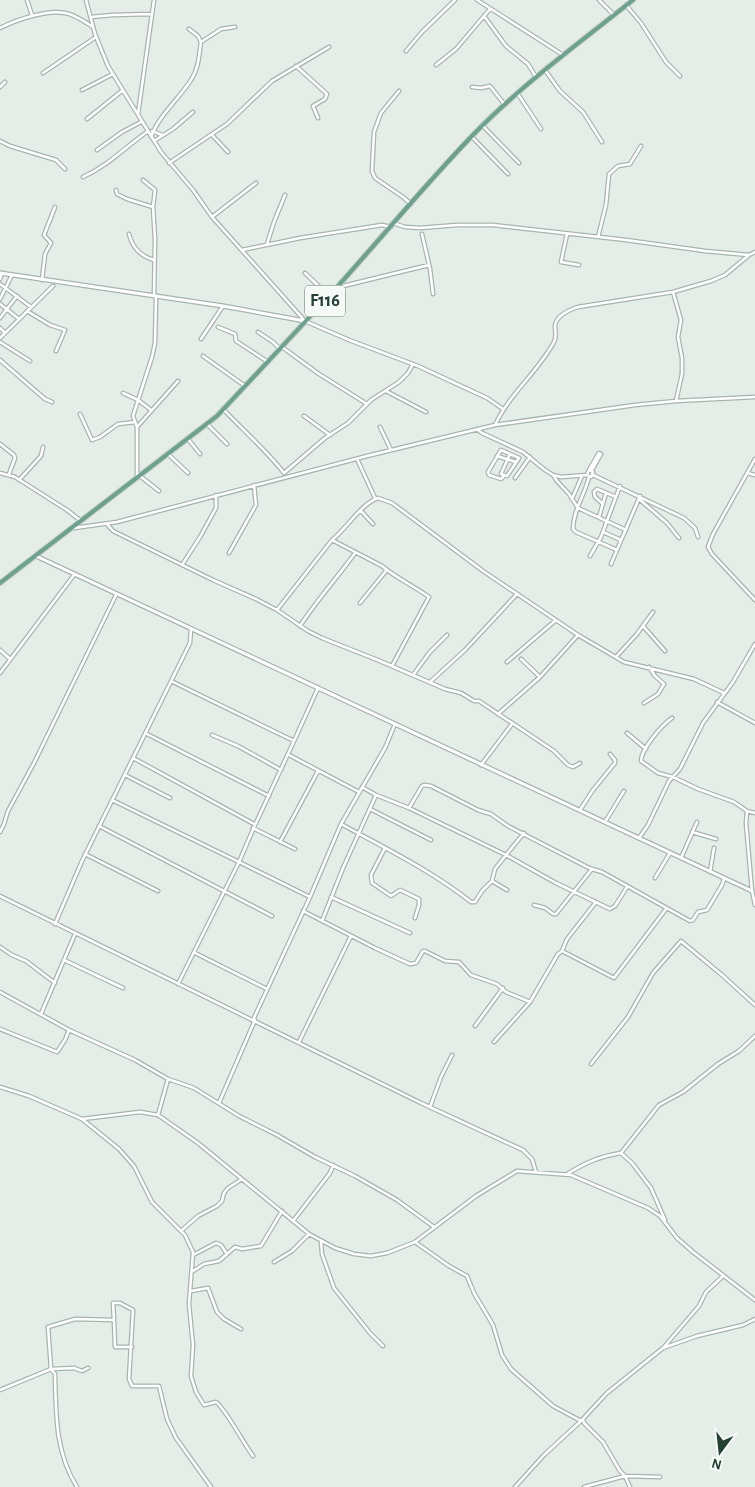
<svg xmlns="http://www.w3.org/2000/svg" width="755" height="1487" viewBox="0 0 755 1487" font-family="'Alegreya Sans',sans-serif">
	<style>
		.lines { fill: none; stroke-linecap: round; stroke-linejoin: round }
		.minor-casing { stroke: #a7b5ae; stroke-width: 5 }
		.tertiary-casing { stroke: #a7b5ae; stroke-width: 5.5 }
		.primary-casing { stroke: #c2c9c6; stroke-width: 6 }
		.minor { stroke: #fff; stroke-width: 2.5 }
		.tertiary { stroke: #fff; stroke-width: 3 }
		.primary { stroke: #6ba18d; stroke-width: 4 }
		.labels { text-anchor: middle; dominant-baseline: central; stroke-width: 4.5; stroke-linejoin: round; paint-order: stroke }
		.shield { fill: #f5faf7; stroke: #63776e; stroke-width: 1 }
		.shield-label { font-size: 18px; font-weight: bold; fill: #243f34 }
	</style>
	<rect width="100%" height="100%" fill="#e5ede8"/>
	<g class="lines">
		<defs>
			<path id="minor" d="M27 0 32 15
				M86 0 95 34 108 66 161 152 193 190 212 217 305 321 349 340 418 366 487 398 503 409
				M477 0 563 55
				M599 0 614 15
				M626 5 641 23 666 62 680 76
				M484 16 506 46 528 64 536 77
				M91 17 113 15 151 14
				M0 28C16 20 47 9 65 13 74 14 85 22 93 27
				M201 42 221 29 235 27
				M406 51 422 32 455 0
				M436 65 456 49 490 9
				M296 66 327 94 325 99 313 106 318 118
				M545 70 560 91 583 112 602 142
				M43 73 96 37
				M0 87 5 82
				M472 87 481 88 490 86 505 105
				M82 90 113 74
				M399 91 381 113 374 132 372 171 375 178 403 197 411 204
				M518 94 541 129
				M138 114 154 0
				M87 119 123 90
				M483 126 519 163
				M152 131 162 135
				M212 135 228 152
				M151 137C159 115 179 99 191 80 199 68 199 55 201 42L198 36 189 29
				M472 137 508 174
				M0 141 10 146 56 160 65 169
				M154 141 173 129 193 112
				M97 150 122 132 141 122
				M169 163 227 124 272 81 329 47
				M83 177C108 166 125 147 147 132
				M143 180 155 190 153 207 155 239 154 296
				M116 190 117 194 127 199 153 207
				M212 217 256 183
				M393 223 405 227 420 228 457 225H493L626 240 705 251 749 255
				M129 234C132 247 140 256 154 260
				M422 234 430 269 433 294
				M567 234 561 262 579 265
				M598 237 606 205 609 174 618 166 630 164 641 146
				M267 244 274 222 285 195
				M242 250 300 238 382 225 391 227
				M305 273 329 296
				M0 279 2 273
				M42 280 45 254 51 243 44 235 55 207
				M0 284 31 307
				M339 287 429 265
				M673 292 681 320 678 337 682 358V374L676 401
				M0 299 12 275
				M0 304 19 319
				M27 311 50 325 65 330 56 351
				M0 318 17 296
				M218 327 235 334 236 341 268 362
				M0 328 5 333
				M258 332 273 342 279 348
				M0 338 53 286
				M201 339 223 306
				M0 342 30 361
				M282 347 319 374 367 404
				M203 356 245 386
				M0 360 45 399 52 402
				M386 391 426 412
				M123 393 138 400 151 410
				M223 409C244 431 266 450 284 473
				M80 414 92 440 100 437 118 424 135 422
				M304 416 330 435
				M207 424 227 444
				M495 425C510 393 538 372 554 342 557 336 555 332 555 326 556 316 569 310 578 307L673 292 711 281 725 275 749 255 755 252
				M137 427 178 381
				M380 427 391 450
				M477 429 482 433 523 452 545 470 553 475 561 477 587 475 591 477 593 472 589 470 587 475
				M188 439 200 454
				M0 444 14 455 15 458 9 474
				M169 455 188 473
				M497 456 516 462
				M357 459 375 498
				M755 459 713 534 708 547 712 554 755 600
				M589 470 599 453 601 454 592 470
				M0 473 15 477 67 510 81 521
				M284 473 325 438 348 423 371 400 399 382 408 373 413 364
				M747 473 755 475
				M553 475 557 481 569 494 578 508 626 530
				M593 475 684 518 695 528 698 537
				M140 476 159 491
				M504 476 501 479 489 475 488 472 501 450 519 458 507 476 501 474 510 454
				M589 477C585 494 573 511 573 529L576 532 617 550
				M137 478V427L133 416 152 357 155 343 156 297
				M515 478 530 457
				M19 480 41 456 43 447
				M594 492 597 489 616 497
				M594 492 595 497 603 504
				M572 499 582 476
				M639 499 667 523 679 538
				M361 511 373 524
				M599 517 606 493
				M107 524 113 531 213 580 256 599 277 610 308 631 322 638 380 661 445 689 461 693 474 701H479L554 751 568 765 573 767 580 763
				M74 528 117 522 367 456 495 425 635 405 676 401 755 397
				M603 532 621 540
				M332 540 382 566C396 578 414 586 429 597L392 666
				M229 553 256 505 254 485
				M590 556 601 537 620 486
				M611 564 640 496
				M182 565 200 537 216 508V495
				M360 603 386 571
				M277 610 332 540C346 529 362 503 378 498L392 503 483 571 578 635 624 662 694 679 724 693
				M300 626C317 600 337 578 355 553
				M643 626 665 651
				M0 650 10 659
				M616 657 637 634 653 612
				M521 659 540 677
				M507 662 556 620
				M0 673 74 575
				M413 675 430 652 447 635
				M171 681 294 741 318 688
				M430 682 465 650 517 594
				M717 702 755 723
				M644 703 658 694 664 684 655 676 649 667
				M498 714 540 677 578 635
				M672 718C662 725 641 749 641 761L658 773 673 777 698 789 734 802 747 811 755 813
				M145 733 269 796
				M627 733 646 749
				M212 735 238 746 281 770
				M294 741 255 825 239 862 310 897
				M289 755 359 792
				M133 758 254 824
				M481 765 512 724
				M125 775 170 798
				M362 787 376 795 409 808 422 786 424 785 431 786 478 810 491 814 508 826 589 868 602 872 690 921 693 920 698 912 707 910 722 885 724 879
				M112 800 239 862 178 984
				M409 808 506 855 524 833
				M370 809 431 840
				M580 810 593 790 615 763V760L610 754
				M747 811 746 823 752 891 755 905
				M605 822 624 791
				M341 824C385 848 432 871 471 902H475L482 891 492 881
				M99 826 272 916
				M253 828 295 849
				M0 832 4 824 8 811 34 763 116 595
				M692 832 716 839
				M639 838 648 825 669 781 680 769 703 723 733 682 755 644
				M280 842 318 771
				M385 848 371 875 372 883 391 896 400 890 419 899V905L415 918
				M85 854 158 891
				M681 858 697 822
				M710 872 714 848
				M655 878 670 853
				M507 890 492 881 495 869 506 855 556 883 610 909 615 906 627 887
				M0 896 421 1103 523 1150 532 1159 536 1172
				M331 897 410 933
				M534 905 545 908 553 914H556L592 869
				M303 911 375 948 410 964 416 963 423 951H425L445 961 459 962 471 975 497 984 506 992 530 1002
				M322 921 343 868 376 795
				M55 924 82 861 190 643 191 629
				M0 947 12 955 26 961 55 983
				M562 951 567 939 596 902
				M195 953 267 989
				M64 960 123 988
				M0 992 69 1030
				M41 1014 75 934
				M253 1020 310 897 341 824 385 748 395 724
				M475 1026 503 988
				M0 1029 57 1052 65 1040 69 1030 135 1060 168 1079 158 1115
				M299 1042 351 936
				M494 1042 530 1002 558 954 562 951 614 978 666 909
				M591 1064 628 1017 653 973 681 941 722 975 755 1005
				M168 1079 194 1088 239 1116 277 1135 315 1157 355 1176 397 1200 434 1227
				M0 1087 29 1096 82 1119 119 1149 134 1166 152 1202 185 1235 193 1252 189 1304 193 1345 191 1376 196 1392 204 1405 216 1402C225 1408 244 1444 253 1456
				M219 1103 255 1020
				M430 1107 441 1077 452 1055
				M82 1119 140 1112 158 1115 198 1143 309 1234 335 1248 354 1254 371 1256 387 1253 415 1242 476 1196 517 1171 571 1175 648 1208 660 1216 677 1238 693 1252 755 1300
				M567 1174C587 1162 598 1157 621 1153
				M665 1220 651 1188 632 1163 621 1153 659 1105 683 1092 718 1064 739 1051 755 1036
				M293 1221 330 1173 333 1165
				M181 1231 198 1216 217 1206 222 1201 224 1193 228 1188 242 1179
				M321 1241 322 1254 334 1288 370 1333 383 1346
				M415 1242 449 1266 467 1276 474 1293 493 1325 502 1355 511 1369 553 1406 581 1421
				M193 1255 216 1243 221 1245 227 1254
				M274 1262 292 1251 309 1234
				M193 1271 204 1264 219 1261 235 1247 242 1249 261 1246 282 1211
				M191 1291 208 1288 217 1312 224 1319 241 1329
				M114 1321 115 1347H132
				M664 1347 699 1306 706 1292 723 1276
				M0 1390 51 1369 74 1368 82 1371 88 1368
				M583 1419 584 1423 603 1442 620 1471 625 1476 630 1487
				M77 1487C55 1452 56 1414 55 1374L51 1369 48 1327 75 1319 114 1320 113 1303H120L133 1310 129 1379 132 1386H159L167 1419 176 1438 211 1487
				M515 1487 544 1455 581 1421 607 1393 663 1348 697 1336 743 1325 755 1319
				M584 1487 625 1476 660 1477"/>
			<path id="tertiary" d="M0 273 223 306 305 321
				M36 556 752 891"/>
			<path id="primary" d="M0 583 217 416C257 373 298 330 338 286 382 237 425 185 471 137 520 86 578 44 633 0"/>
		</defs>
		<use href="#minor" class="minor-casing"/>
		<use href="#tertiary" class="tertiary-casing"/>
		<use href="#primary" class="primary-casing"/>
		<use href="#minor" class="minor"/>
		<use href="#tertiary" class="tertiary"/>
		<use href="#primary" class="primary"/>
	</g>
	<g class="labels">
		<rect class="shield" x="305" y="285.5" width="40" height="31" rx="4"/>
		<g class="shield-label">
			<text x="325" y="301">F116</text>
		</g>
	</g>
	<g transform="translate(720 1452) rotate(195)" stroke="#f5faf7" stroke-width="4" paint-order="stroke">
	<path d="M0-4L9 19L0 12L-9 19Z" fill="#243f34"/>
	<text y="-8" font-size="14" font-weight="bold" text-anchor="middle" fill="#243f34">N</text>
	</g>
</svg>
